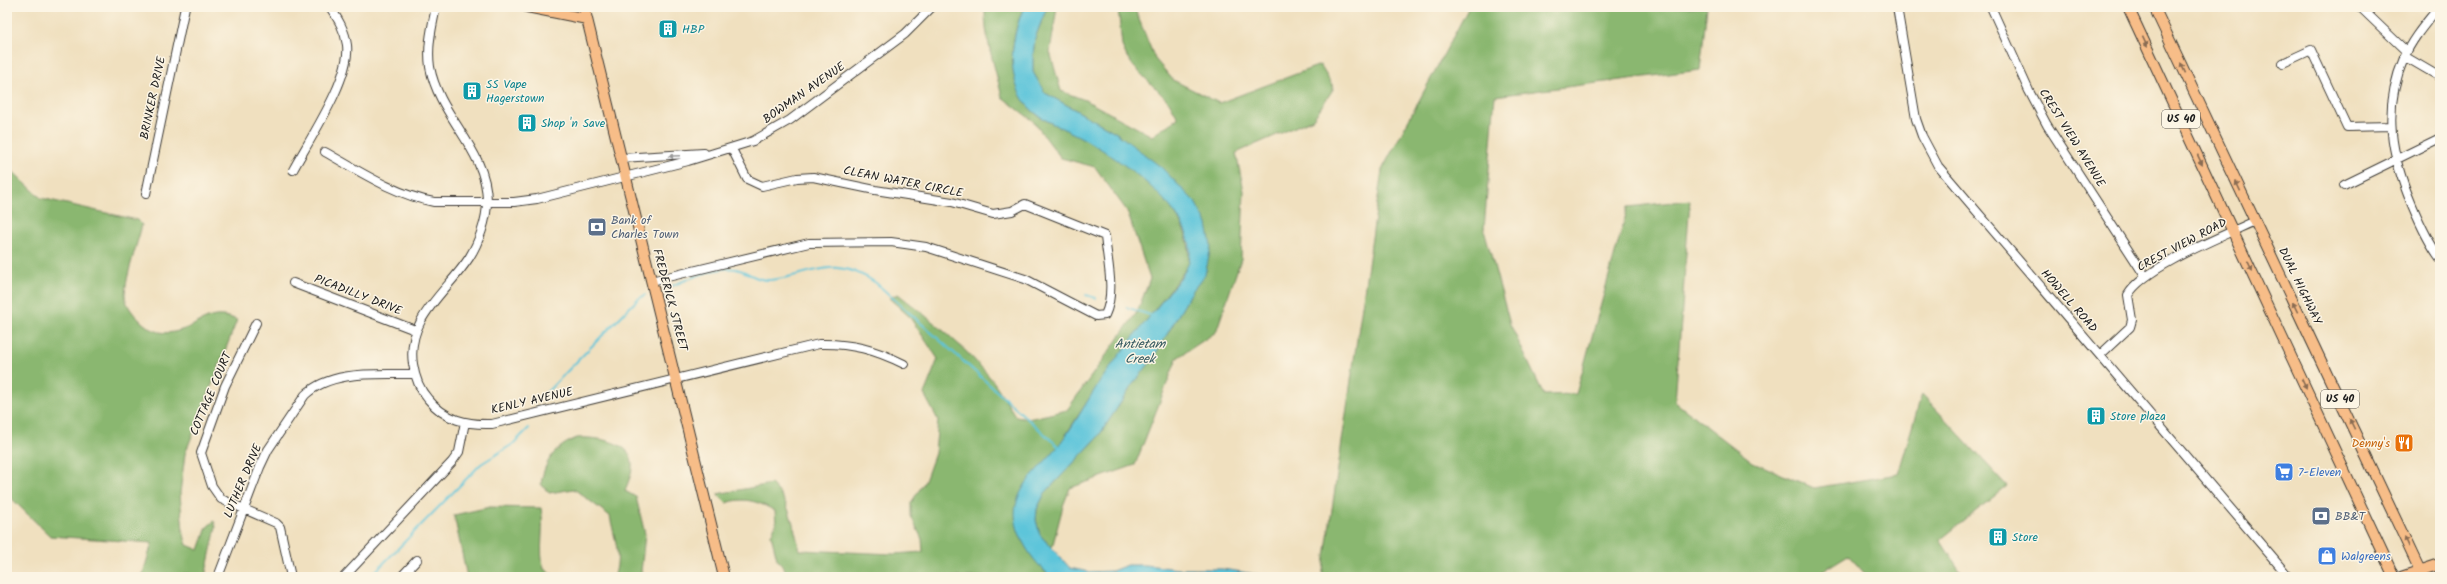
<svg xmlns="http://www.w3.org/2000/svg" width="2447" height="584" viewBox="0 0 2447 584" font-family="Kalam,sans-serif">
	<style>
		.forest { fill: #8ab76f; stroke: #536a46 }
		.water { fill: #5dc5da; stroke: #3c707b }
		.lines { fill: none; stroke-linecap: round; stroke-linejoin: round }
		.stream { stroke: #5dc5da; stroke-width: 2 }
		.minor-casing { stroke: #3c3934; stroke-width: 10 }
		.major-casing { stroke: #3c3934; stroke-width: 12 }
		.minor { stroke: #fff; stroke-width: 8 }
		.major { stroke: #f7bd88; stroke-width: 10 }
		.oneway { fill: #8a6c52 }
		.oneway2 { fill: #999 }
		.labels { text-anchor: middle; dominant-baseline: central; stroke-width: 3; stroke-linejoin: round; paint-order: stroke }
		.shield { fill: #fcf5e5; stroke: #5f5d58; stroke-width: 1 }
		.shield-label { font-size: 11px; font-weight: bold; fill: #1c1c1c }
		.culture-label { font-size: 12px; fill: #0d838f; stroke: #fcf5e5; text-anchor: start }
		.street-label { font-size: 12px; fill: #1c1c1c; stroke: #fcf5e5 }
		.service-label { font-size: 12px; fill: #4e5e75; stroke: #fcf5e5; text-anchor: start }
		.food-label { font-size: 12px; fill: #c56008; stroke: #fcf5e5; text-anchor: end }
		.shop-label { font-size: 12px; fill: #366cbe; stroke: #fcf5e5; text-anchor: start }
		.water-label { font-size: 13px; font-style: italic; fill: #33575e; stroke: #fcf5e5 }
	</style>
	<rect width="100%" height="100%" fill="#fcf5e5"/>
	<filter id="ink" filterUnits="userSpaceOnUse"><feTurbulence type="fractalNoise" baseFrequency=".025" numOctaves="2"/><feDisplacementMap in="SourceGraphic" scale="8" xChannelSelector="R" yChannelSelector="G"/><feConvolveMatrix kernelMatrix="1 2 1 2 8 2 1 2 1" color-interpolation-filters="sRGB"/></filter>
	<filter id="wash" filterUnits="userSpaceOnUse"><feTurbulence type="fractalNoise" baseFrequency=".012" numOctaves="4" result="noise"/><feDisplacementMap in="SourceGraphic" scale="16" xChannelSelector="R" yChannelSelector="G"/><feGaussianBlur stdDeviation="0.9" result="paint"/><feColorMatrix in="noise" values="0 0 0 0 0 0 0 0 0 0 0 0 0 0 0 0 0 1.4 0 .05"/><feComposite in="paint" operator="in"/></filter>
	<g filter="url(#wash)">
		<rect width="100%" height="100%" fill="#f0e0bf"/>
		<path class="forest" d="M985 7H1024C1012 35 1008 60 1020 89 1023 94 1024 101 1028 106 1041 123 1067 128 1085 139 1127 164 1198 209 1188 266L1100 382 1058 447 1025 485 1043 570 1052 577H790L777 559 771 535 776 524 775 511C758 501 744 497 726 503L717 494 771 484C790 500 793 527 800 550L894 554 923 552 922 539 911 516V503L925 481 935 453 938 420 924 394 938 359 909 316 889 298 898 294C931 320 966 347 993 381 1001 392 1008 405 1016 417L1028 419 1067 410 1137 312 1150 279 1127 211 1095 167 1061 158 1033 121 1002 97C995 66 984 38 985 7Z
			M1047 7H1057L1050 52 1061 91 1085 100 1152 136 1178 118 1169 102 1134 67 1127 57 1122 46 1118 7H1134L1155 59 1173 80 1219 103 1320 65 1334 88 1313 119 1236 153 1244 191 1241 259 1216 332 1177 358 1135 465 1070 488 1063 506 1052 548 1040 535 1036 520 1037 509 1045 493 1098 437 1133 384 1152 360 1193 290 1205 275 1211 246 1133 147 1115 132 1045 93 1033 72V55L1035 38Z
			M1469 7H1707L1700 70 1495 96 1484 229 1510 324 1544 395 1576 394 1628 207 1690 200 1675 402 1753 462 1814 488 1898 474 1922 394 2007 486 1940 540 1964 577H1868L1848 555 1813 577H1322L1382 170Z
			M7 166 41 198 137 220 142 225C137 245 126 275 125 294 125 306 136 317 144 324 154 332 164 335 178 331 202 325 209 308 237 320L185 454 180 493 183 532 187 545 199 550 207 527 214 521 216 527 205 577 184 573 183 577H142L152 543 50 536 7 494Z
			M577 438C595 437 635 441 632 467 632 475 627 484 625 491L636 497 645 534 641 572 646 577H614C622 556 614 537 610 516L574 489 549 493 541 484C544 461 556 446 577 438Z
			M490 507 541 508C545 529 538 549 544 569L556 577H467L454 515Z"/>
		<path class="water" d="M1024 7H1047L1035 38 1033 55V72L1045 93 1115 132 1161 167 1195 202 1207 224 1211 246 1205 275 1193 290 1152 360 1133 384 1098 437 1045 493 1037 509 1036 520 1040 535 1070 568 1089 572 1112 571 1127 565H1146L1178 569H1222L1276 577H1052C1033 564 1010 529 1016 505 1022 480 1044 465 1058 446 1074 426 1086 402 1101 380 1126 344 1154 312 1181 277 1186 270 1190 262 1190 252 1191 208 1118 158 1084 139 1065 128 1041 122 1027 105 1005 77 1011 37 1024 7Z"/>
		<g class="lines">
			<path class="stream" d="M665 289C683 281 716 266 736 269 748 271 756 281 770 280 812 276 834 253 876 283L1059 447
				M1086 295 1096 298
				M1126 307 1153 316
				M543 396 638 299 645 295
				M370 577 481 464 513 444 529 428"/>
		</g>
	</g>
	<g filter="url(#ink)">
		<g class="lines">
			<defs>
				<path id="minor" d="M436 7C432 27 427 46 430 67 439 117 487 149 487 201 487 220 479 242 469 258 447 292 406 318 413 364 415 377 419 389 428 399 445 420 467 425 492 424L819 344C851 343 876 350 904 364
					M1897 7 1916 119 1922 136 1938 166 2289 577
					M1991 7 2029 91 2047 125 2145 276
					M2360 7 2407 52
					M2438 8C2426 23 2411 40 2404 58 2382 110 2391 155 2412 205 2420 224 2428 242 2440 258
					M2404 56 2440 77
					M2283 63 2311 50 2347 127 2391 126
					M325 152C359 171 395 195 434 202H514L537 199 688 161 753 141 790 120 905 34 932 7
					M621 158 704 153
					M293 170C309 140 351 78 347 45 345 30 338 19 330 7
					M2344 185 2440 138
					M146 194 185 7
					M651 281 809 243 891 242 926 247 1025 279 1096 316 1105 315C1116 292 1107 260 1105 236L1025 204 1012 211 993 214 952 202 875 190 813 177 797 178 762 186 747 179 732 149
					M293 283 415 330
					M256 323 225 386 201 453 212 486 221 499 276 523 280 527 291 577
					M2100 355 2130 327 2132 320 2128 295C2144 267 2223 236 2255 221
					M218 577 260 467 268 450 305 395C332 369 379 375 414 374
					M344 577 452 462 459 452 465 422
					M401 577 417 560"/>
				<path id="major" d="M527 7 587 19
					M584 7 724 577
					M2128 7 2394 577
					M2154 7 2423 577
					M2401 577 2440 564"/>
			</defs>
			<use href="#minor" class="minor-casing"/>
			<use href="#major" class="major-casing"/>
			<use href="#minor" class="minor"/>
			<use href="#major" class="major"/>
		</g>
		<defs><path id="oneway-solid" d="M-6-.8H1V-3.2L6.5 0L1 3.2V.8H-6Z"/></defs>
		<g class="oneway">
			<use href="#oneway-solid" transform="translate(2145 42) rotate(65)"/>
			<use href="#oneway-solid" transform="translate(2183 68) rotate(-115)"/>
			<use href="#oneway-solid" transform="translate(2200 160) rotate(65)"/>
			<use href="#oneway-solid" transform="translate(2238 186) rotate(-115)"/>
			<use href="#oneway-solid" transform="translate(2250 266) rotate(65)"/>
			<use href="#oneway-solid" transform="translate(2295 307) rotate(-116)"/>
			<use href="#oneway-solid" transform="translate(2304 384) rotate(65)"/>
			<use href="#oneway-solid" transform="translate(2352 424) rotate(-116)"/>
			<use href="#oneway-solid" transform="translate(2407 542) rotate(-115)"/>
		</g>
		<use class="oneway2" href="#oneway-solid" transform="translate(674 156) rotate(177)"/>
	</g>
	<defs>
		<symbol id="building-square" viewBox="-11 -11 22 22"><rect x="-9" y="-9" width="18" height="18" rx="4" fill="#0f9aa8" stroke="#fcf5e5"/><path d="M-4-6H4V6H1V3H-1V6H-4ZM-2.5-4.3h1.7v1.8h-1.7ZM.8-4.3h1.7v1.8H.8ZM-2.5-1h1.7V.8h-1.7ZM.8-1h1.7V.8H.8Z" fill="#fff"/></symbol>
		<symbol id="bank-square" viewBox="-11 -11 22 22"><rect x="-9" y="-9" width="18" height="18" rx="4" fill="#5c6f8a" stroke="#fcf5e5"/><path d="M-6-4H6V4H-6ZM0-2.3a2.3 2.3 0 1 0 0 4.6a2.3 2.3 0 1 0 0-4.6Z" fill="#fff"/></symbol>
		<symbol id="restaurant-square" viewBox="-11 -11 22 22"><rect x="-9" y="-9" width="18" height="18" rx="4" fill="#e8710a" stroke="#fcf5e5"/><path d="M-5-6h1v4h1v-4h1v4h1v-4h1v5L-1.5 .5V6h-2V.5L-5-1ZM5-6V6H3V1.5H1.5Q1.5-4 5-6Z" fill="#fff"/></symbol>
		<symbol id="supermarket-square" viewBox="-11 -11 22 22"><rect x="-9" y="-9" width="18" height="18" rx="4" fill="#3f7fe0" stroke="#fcf5e5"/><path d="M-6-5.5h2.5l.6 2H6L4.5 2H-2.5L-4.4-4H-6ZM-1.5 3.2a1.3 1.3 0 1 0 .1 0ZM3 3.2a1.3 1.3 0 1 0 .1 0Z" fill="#fff"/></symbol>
		<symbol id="shop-square" viewBox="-11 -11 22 22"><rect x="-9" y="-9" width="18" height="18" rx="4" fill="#3f7fe0" stroke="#fcf5e5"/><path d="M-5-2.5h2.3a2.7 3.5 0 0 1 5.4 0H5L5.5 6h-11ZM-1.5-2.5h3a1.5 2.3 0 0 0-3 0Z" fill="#fff"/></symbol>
	</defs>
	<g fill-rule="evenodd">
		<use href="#building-square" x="657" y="18" width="22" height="22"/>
		<use href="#building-square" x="461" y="80" width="22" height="22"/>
		<use href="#building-square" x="516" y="112" width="22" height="22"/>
		<use href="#bank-square" x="586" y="216" width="22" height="22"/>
		<use href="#building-square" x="2085" y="405" width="22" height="22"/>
		<use href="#restaurant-square" x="2393" y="432" width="22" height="22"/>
		<use href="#supermarket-square" x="2273" y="461" width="22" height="22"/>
		<use href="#bank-square" x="2310" y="505" width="22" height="22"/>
		<use href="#building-square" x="1987" y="526" width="22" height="22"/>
		<use href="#shop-square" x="2316" y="545" width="22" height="22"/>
	</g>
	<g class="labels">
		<g class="shield">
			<rect x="2162" y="110" width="38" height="18" rx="3"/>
			<rect x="2321" y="390" width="38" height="18" rx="3"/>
		</g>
		<g class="shield-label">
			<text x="2181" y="119">US 40</text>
			<text x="2340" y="399">US 40</text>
		</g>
		<g class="culture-label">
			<text x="682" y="29">HBP</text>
			<text x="486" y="84">SS Vape<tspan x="486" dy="14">Hagerstown</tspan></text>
			<text x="541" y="123">Shop 'n Save</text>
			<text x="2110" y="416">Store plaza</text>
			<text x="2012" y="537">Store</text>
		</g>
		<g class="street-label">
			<text transform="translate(804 93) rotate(-35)">BOWMAN AVENUE</text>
			<text transform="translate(153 98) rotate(-78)">BRINKER DRIVE</text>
			<text transform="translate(2072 138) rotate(58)">CREST VIEW AVENUE</text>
			<text transform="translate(903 182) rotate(11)">CLEAN WATER CIRCLE</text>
			<text transform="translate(2182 245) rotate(-28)">CREST VIEW ROAD</text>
			<text transform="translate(2300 286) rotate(64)">DUAL HIGHWAY</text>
			<text transform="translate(358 295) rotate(21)">PICADILLY DRIVE</text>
			<text transform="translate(670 300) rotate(75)">FREDERICK STREET</text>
			<text transform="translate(2069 301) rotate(49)">HOWELL ROAD</text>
			<text transform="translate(211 394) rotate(-67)">COTTAGE COURT</text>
			<text transform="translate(532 401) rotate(-13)">KENLY AVENUE</text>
			<text transform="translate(243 481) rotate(-67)">LUTHER DRIVE</text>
		</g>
		<g class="service-label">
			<text x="611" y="220">Bank of<tspan x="611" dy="14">Charles Town</tspan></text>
			<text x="2335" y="516">BB&amp;T</text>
		</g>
		<g class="food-label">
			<text x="2390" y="443">Denny's</text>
		</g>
		<g class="shop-label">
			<text x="2298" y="472">7-Eleven</text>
			<text x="2341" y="556">Walgreens</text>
		</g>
		<g class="water-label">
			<text x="1140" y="344">Antietam<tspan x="1140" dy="15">Creek</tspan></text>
		</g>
	</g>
	<rect width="2447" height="584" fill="none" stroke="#fcf5e5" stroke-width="24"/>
</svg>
